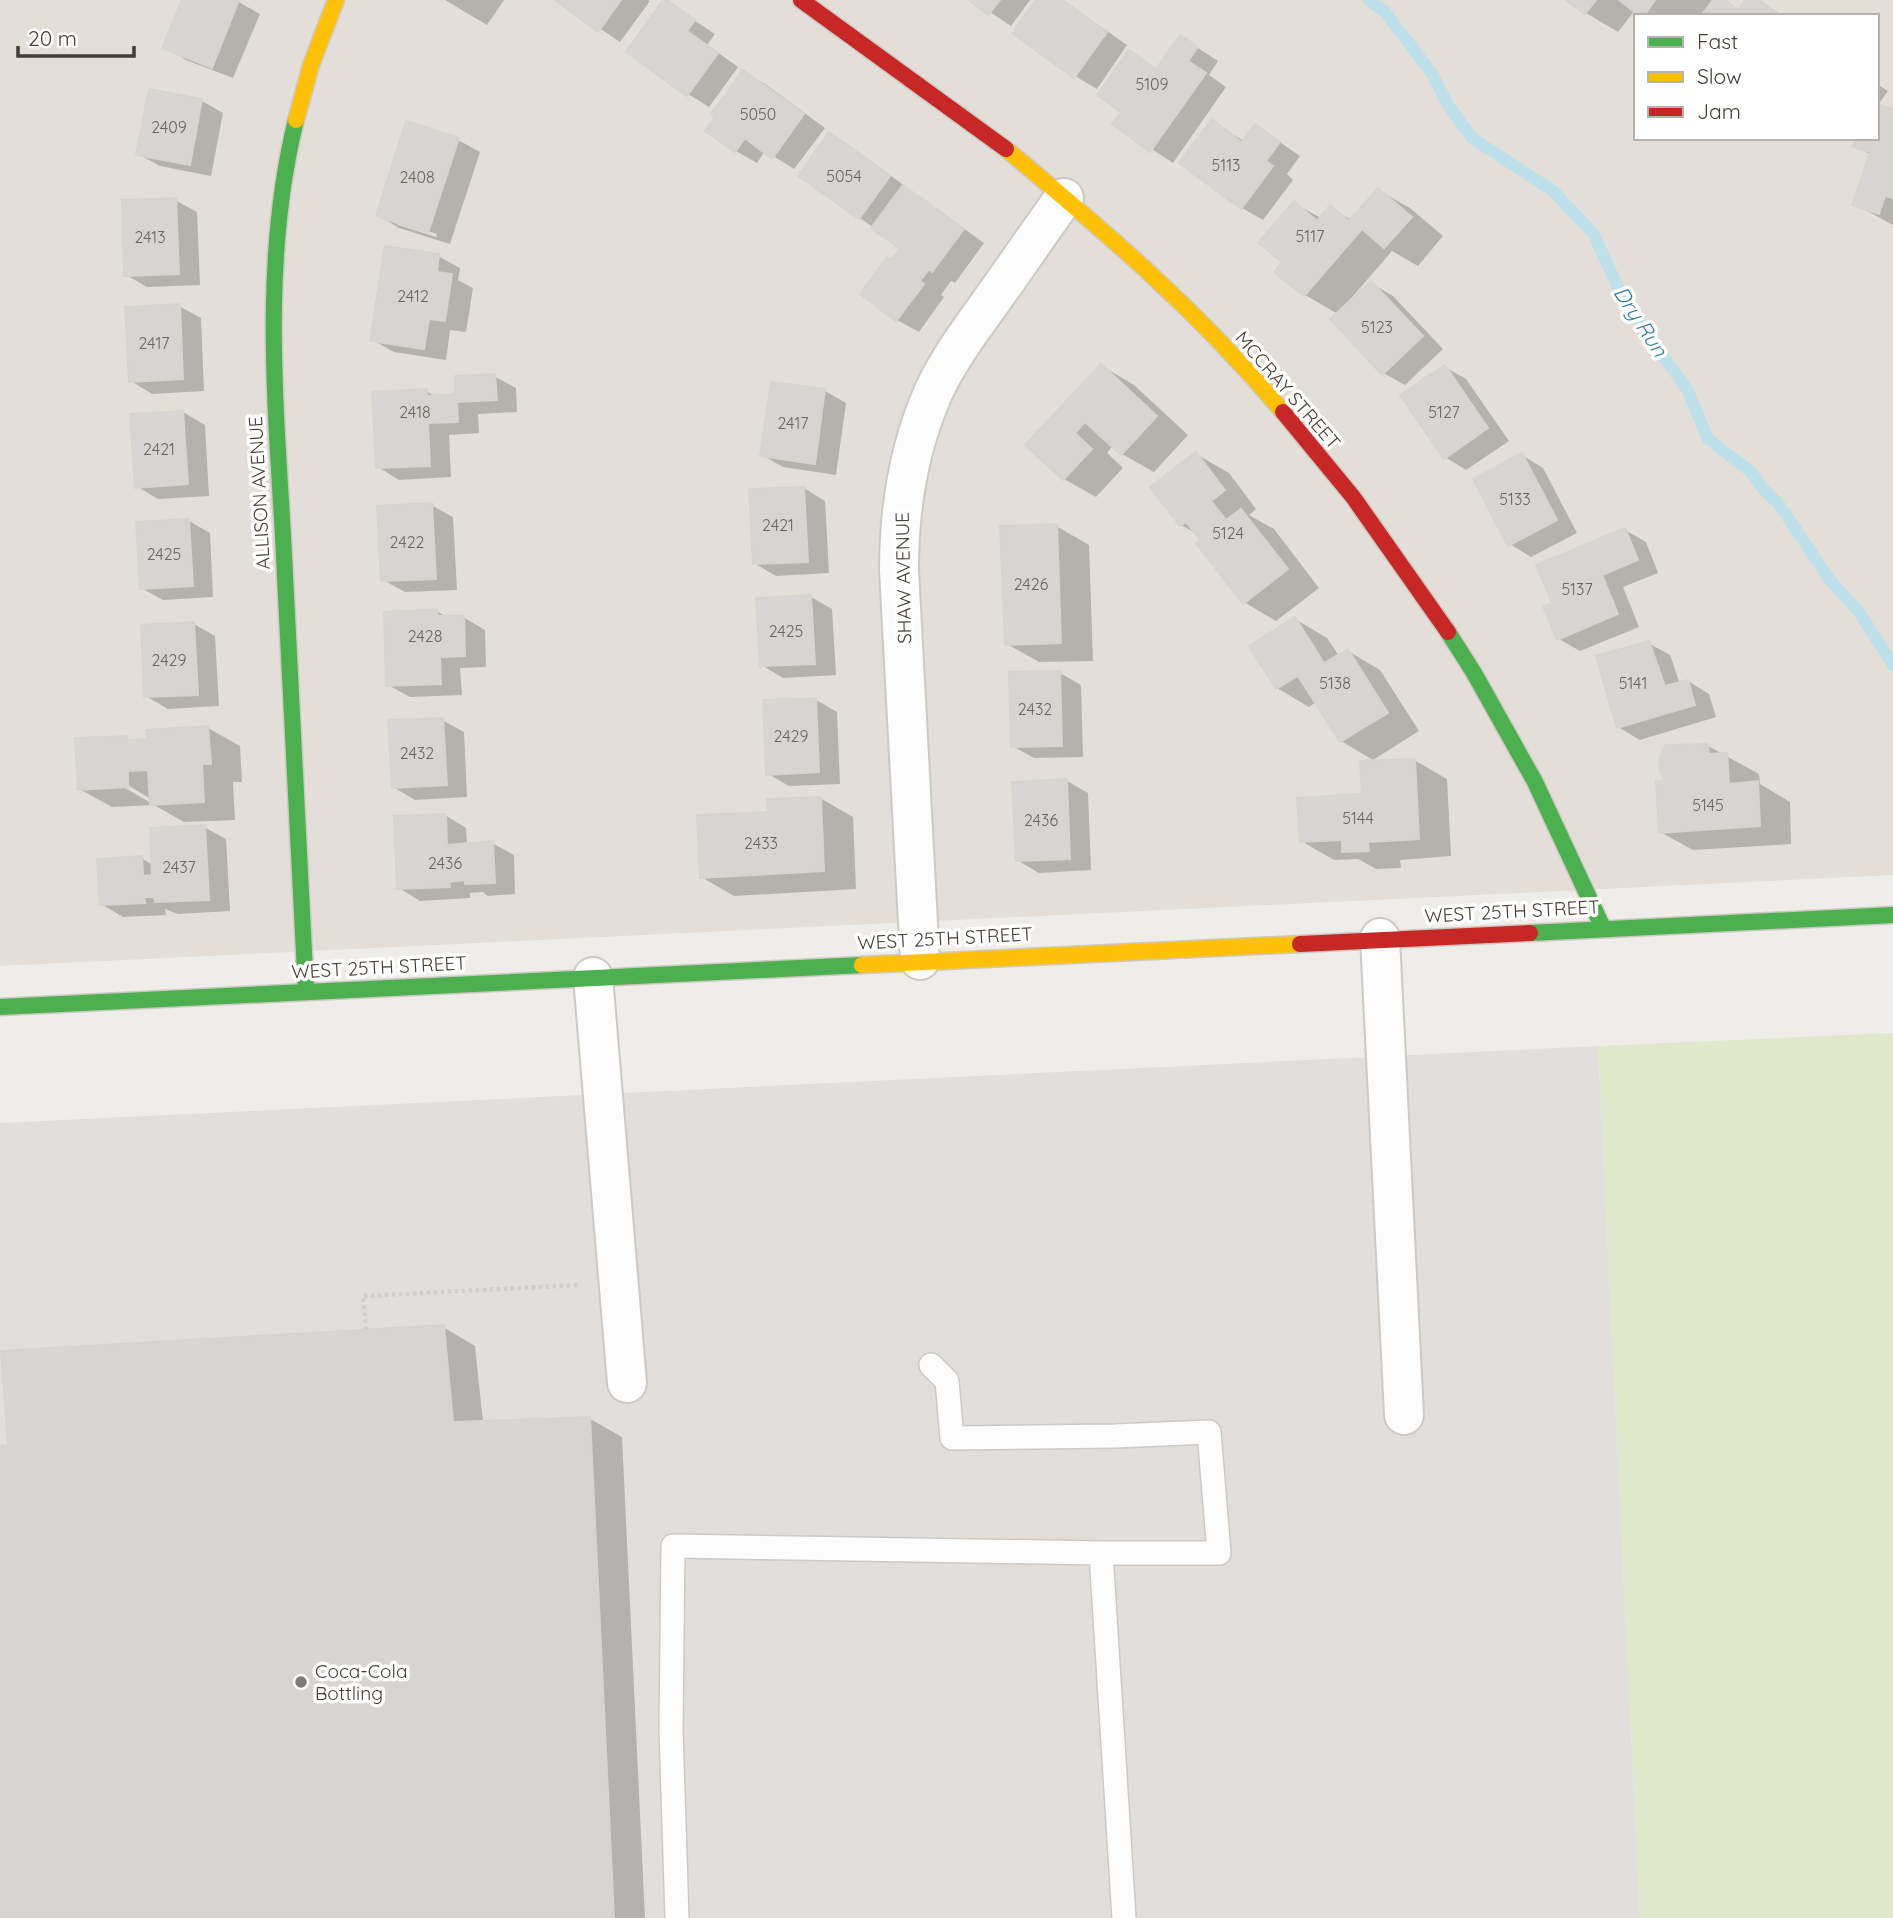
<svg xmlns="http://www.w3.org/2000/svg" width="1893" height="1918" viewBox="0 0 1893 1918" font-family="Quicksand,sans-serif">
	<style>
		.residential { fill: #e3ded7; fill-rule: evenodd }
		.industrial { fill: #e2dedb }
		.green { fill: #e0e8cc }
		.parking { fill: #e1dedb }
		.shadow { fill: #0003; fill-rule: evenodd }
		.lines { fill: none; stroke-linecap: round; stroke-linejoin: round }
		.stream { stroke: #bddfea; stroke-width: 12 }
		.building { fill: #d7d4d1; stroke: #d7d4d0; stroke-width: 2 }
		.lane-casing { stroke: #ccc9c6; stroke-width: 26 }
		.street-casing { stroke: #ccc9c6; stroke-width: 42 }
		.fast-casing { stroke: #cec9c1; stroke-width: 19 }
		.slow-casing { stroke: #cec9c1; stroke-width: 19 }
		.jam-casing { stroke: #cec9c1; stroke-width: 19 }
		.path { stroke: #d1cdcb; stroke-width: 4.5; stroke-dasharray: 3.5 3.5; stroke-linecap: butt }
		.lane { stroke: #fdfcfc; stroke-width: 23 }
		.street { stroke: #fdfcfc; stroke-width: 38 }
		.fast { stroke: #4caf50; stroke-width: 16 }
		.slow { stroke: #ffc107; stroke-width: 16 }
		.jam { stroke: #c62828; stroke-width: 16 }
		.poi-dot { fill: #807b76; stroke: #fff; stroke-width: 2.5 }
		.labels { text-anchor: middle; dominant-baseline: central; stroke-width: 7; stroke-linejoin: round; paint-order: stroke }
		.number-label { font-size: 16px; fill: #6b645f }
		.street-label { font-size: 19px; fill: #453d37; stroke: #fff }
		.poi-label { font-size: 19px; fill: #453d37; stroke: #fff; text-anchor: start }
		.water-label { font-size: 21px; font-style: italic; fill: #347d99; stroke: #fff }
	</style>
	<rect width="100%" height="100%" fill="#efedea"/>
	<path class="residential" d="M0 0H1893V875L0 966ZM1636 16H1877V138H1636Z"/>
	<path class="industrial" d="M1598 1046 1640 1918H0V1123Z"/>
	<path class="green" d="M1893 1033V1918H1640L1598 1046Z"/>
	<path class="parking" d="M938 1284 960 1428 1565 1411 1592 1918H632L592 1302Z"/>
	<path class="shadow" d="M183 0H235L260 14 233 78 186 60 165 47Z
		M445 0H504L487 25Z
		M558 0H648L650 1 620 42Z
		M972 0H1030L1011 26Z
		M1038 0H1063L1127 45 1097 89 1075 76 1015 33Z
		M1569 0H1722L1740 10 1748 0H1759L1783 16H1643L1635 10 1618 32 1586 13Z
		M665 1 715 34 707 45 738 67 709 107 688 94Z
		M1181 37 1218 61 1209 75 1226 87 1173 163 1114 124 1123 111 1129 53 1158 70Z
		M743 72 765 84 825 128 794 169 765 151 757 163 736 151Z
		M1877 84 1888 91 1877 106 1893 112V225L1854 204 1871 155 1855 146 1877 138Z
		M150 91 202 101 223 113 211 176 160 166 138 154Z
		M1212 122 1244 141 1256 126 1300 156 1287 174 1293 180 1263 220 1242 208Z
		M830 134 851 147 984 243 955 283 951 281 941 295 944 297 919 332 897 320 863 294 902 248 860 218Z
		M458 140 480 152 450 244 399 228 378 215ZM398 222 437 234 436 237 398 225Z
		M1378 190 1410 208 1443 236 1418 266 1392 251 1347 303 1349 305 1371 283 1393 296 1443 349 1405 385 1383 373 1338 314 1305 295 1277 272 1284 262 1294 203 1321 218 1330 208 1352 220Z
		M175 200 197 212 200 285 147 287 126 275Z
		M438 256 460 268 458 280 473 288 466 332 450 330 446 360 394 352 372 340Z
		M179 306 201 318 204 391 152 394 131 381Z
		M1102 366 1134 385 1188 435 1154 472 1122 454 1113 445 1107 453 1123 468 1096 497 1064 479 1027 445Z
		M1445 367 1466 379 1509 441 1466 470 1445 457Z
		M494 376 516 388 517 412 478 414 479 433 449 435 451 477 399 480 378 467 426 391 436 397 457 396Z
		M772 384 825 391 846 403 836 475 783 467 762 455Z
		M183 412 205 425 209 496 158 499 136 486Z
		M1196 454 1229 473 1256 509 1249 515 1274 529 1319 588 1276 621 1244 602 1199 535 1181 525Z
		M1522 455 1543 468 1577 533 1531 557 1510 544Z
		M804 488 825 501 829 573 776 576 754 563Z
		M431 505 453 517 457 590 405 592 383 580Z
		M189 521 210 533 213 597 163 600 141 588Z
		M1056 526 1089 545 1093 661 1039 662 1007 644Z
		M1625 530 1646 542 1658 573 1623 587 1639 627 1580 651 1559 639 1554 604Z
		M811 597 832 609 836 675 783 678 761 665Z
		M437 611 448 618 463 617 485 630 486 667 460 668 462 695 410 697 388 685Z
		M1295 619 1327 638 1339 656 1348 651 1380 670 1419 731 1373 760 1341 741 1316 702 1309 707 1277 688Z
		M194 624 215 636 219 706 168 709 146 696Z
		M1648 643 1670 655 1680 684 1688 681 1709 694 1716 717 1640 740 1618 727Z
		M1060 673 1081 685 1083 757 1034 758 1012 746Z
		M816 700 837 712 840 784 789 786 768 774Z
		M442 720 464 732 467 797 415 800 393 787Z
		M208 728 240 746 242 782H233L235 820 184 822 154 805 112 807 79 789 126 738 133 741H149ZM121 781 151 799V803L120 785Z
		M1708 746 1759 774 1760 784 1790 802 1791 844 1693 850 1660 832 1668 781Z
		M1414 760 1447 779 1451 856 1400 860 1401 868 1376 869 1358 859 1334 860 1301 841Z
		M1067 781 1088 793 1091 870 1039 873 1017 860Z
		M820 798 853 817 856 889 734 896 701 877Z
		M445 815 466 828 467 845 492 843 514 855 515 894 488 896 483 892 470 893V898L420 901 399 888Z
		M204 827 226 839 230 911 178 914 165 909 166 915 123 917 101 904 141 858 153 865Z
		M443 1327 475 1346 483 1422 590 1419 622 1437 645 1918H0V1448Z"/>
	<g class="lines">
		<path class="stream" d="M1369 0 1385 12 1433 75 1448 105 1472 138 1553 191 1593 233 1626 305 1687 389 1708 439 1750 471 1763 489 1778 503 1830 580 1859 612 1893 665"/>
	</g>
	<path class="building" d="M182 0H239L212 68 162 48Z
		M555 0H621L598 32Z
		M663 0H667L695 20 687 31 718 53 687 96 626 52Z
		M969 0H1000L988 15Z
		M1036 0H1062L1107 32 1074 78 1012 33Z
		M1566 0H1596L1585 14Z
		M1619 0H1655L1644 16H1640Z
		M1713 0H1724L1738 10 1745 0H1759L1780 16H1701Z
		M1180 35 1198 47 1188 61 1206 73 1150 152 1112 124 1121 112 1097 95 1129 50 1156 69Z
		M743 70 804 114 772 159 745 138 735 152 705 131 715 117 711 114Z
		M149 89 202 99 190 165 136 155Z
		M1877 104 1893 110V198L1885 196 1879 214 1852 205 1870 152 1853 147 1855 138H1877Z
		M1212 119 1241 142 1255 124 1280 142 1266 161 1273 166 1241 209 1179 163Z
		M406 121 459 138 428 233 376 216Z
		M829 132 890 176 859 219 798 176Z
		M903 185 964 229 932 272 929 269 920 281 924 284 896 321 860 294 887 257 891 260 900 249 871 228Z
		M1378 188 1412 217 1384 248 1362 229 1304 296 1274 272 1282 262 1258 243 1294 201 1317 221 1330 205 1349 221Z
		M176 198 179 274 124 276 122 200Z
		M385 246 439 254 437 272 452 274 445 321 429 319 424 349 370 341Z
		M1371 281 1423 336 1382 375 1330 319Z
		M180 304 183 379 129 382 125 307Z
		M1101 364 1157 416 1121 455 1085 422 1075 433 1092 449 1063 480 1025 445Z
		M1445 365 1488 428 1444 459 1400 395Z
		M495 374 497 400 457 402 458 422 428 423 430 466 376 468 372 392 427 389V396L455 394V376Z
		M771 382 825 389 815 464 760 456Z
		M183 411 188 484 135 488 130 414Z
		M1196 452 1225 490 1211 501 1226 520 1241 509 1288 569 1243 604 1196 543 1201 540 1186 522 1180 526 1150 487Z
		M1522 453 1557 520 1508 546 1473 479Z
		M804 487 808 562 753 564 749 489Z
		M432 503 436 579 381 581 377 506Z
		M189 519 193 586 140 589 136 522Z
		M1057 524 1061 643 1005 645 1000 526Z
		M1625 528 1638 560 1602 575 1618 614 1557 640 1543 606 1552 603 1536 565Z
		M811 595 815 664 760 666 756 598Z
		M437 609 438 616H464L465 656 440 657 441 684 386 686 384 612Z
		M1295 617 1324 663 1348 649 1388 713 1340 742 1298 676 1276 689 1249 646Z
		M194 622 198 695 144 697 141 625Z
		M1649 641 1665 686 1688 680 1695 705 1617 728 1596 656Z
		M1060 671 1062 746 1011 747 1009 672Z
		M816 698 819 772 766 775 763 700Z
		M443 718 447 785 392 788 388 720Z
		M208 726 211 764H202L204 802 150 805 148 770 128 771V787L78 790 75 738 127 736V740L147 739 146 730Z
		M1708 744 1709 754 1727 753 1729 784 1758 781 1760 826 1659 833 1656 781 1665 780 1660 772 1659 759 1666 745Z
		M1415 759 1419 839 1368 842 1369 851 1342 852V840L1300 842 1297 798 1362 794 1360 761Z
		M1067 779 1070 859 1016 861 1012 782Z
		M821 797 824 871 700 878 697 815 768 812 767 799Z
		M446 814 447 845 493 841 495 883 465 884V880L449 882 450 887 397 889 394 816Z
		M205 825 209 900 155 902 154 897H144L145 903 100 905 97 859 142 856 143 876 152 875 150 828Z
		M444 1325 453 1422 590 1417 614 1918H0V1446L8 1445 1 1351Z"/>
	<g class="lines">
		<defs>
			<path id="lane" d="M931 1365 947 1381 952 1438 1115 1436 1209 1432 1219 1553H1101L1124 1918
				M677 1918 671 1729 673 1546 1101 1553"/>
			<path id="street" d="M1380 938 1404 1415
				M920 960 899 570C899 508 908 450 933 393 947 362 967 335 987 307 1013 271 1038 234 1064 198
				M593 977 627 1383"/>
			<path id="fast" d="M296 120C262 257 275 397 283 536 290 688 298 840 306 992
				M1448 632 1474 673 1535 782 1603 928
				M1530 933 1893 915
				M0 1007 862 965"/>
			<path id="slow" d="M296 120 311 65 336 0
				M1006 149C1104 230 1201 314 1283 412
				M862 965 1300 944"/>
			<path id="jam" d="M801 0 1006 149
				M1283 412 1353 497 1448 632
				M1300 944 1530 933"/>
		</defs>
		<use href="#lane" class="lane-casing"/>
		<use href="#street" class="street-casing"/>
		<use href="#fast" class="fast-casing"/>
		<use href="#slow" class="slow-casing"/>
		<use href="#jam" class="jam-casing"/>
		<path class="path" d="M366 1330 363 1296 579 1285"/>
		<use href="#lane" class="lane"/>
		<use href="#street" class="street"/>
		<use href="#fast" class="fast"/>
		<use href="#slow" class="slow"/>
		<use href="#jam" class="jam"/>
	</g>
	<circle class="poi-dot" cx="301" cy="1682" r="7"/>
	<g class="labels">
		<g class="number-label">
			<text x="1152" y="84">5109</text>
			<text x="758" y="114">5050</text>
			<text x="169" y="127">2409</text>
			<text x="1226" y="165">5113</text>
			<text x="844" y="176">5054</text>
			<text x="417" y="177">2408</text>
			<text x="1310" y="236">5117</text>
			<text x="150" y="237">2413</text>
			<text x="413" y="296">2412</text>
			<text x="1377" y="327">5123</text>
			<text x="154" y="343">2417</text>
			<text x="415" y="412">2418</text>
			<text x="1444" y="412">5127</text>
			<text x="793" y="423">2417</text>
			<text x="159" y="449">2421</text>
			<text x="1515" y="499">5133</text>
			<text x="778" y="525">2421</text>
			<text x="1228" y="533">5124</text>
			<text x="407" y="542">2422</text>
			<text x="164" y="554">2425</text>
			<text x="1031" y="584">2426</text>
			<text x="1577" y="589">5137</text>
			<text x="786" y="631">2425</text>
			<text x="425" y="636">2428</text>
			<text x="169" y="660">2429</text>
			<text x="1335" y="683">5138</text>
			<text x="1633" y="683">5141</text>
			<text x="1035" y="709">2432</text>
			<text x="791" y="736">2429</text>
			<text x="417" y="753">2432</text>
			<text x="1708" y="805">5145</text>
			<text x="1358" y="818">5144</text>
			<text x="1041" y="820">2436</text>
			<text x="761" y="843">2433</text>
			<text x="445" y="863">2436</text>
			<text x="179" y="867">2437</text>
		</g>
		<g class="street-label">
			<text transform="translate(1288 390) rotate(49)">MCCRAY STREET</text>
			<text transform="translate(259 493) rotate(-93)">ALLISON AVENUE</text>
			<text transform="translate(903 578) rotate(-91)">SHAW AVENUE</text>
			<text transform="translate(1512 911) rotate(-3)">WEST 25TH STREET</text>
			<text transform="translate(945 938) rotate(-3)">WEST 25TH STREET</text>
			<text transform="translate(379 967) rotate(-3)">WEST 25TH STREET</text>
		</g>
		<g class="poi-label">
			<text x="315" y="1671">Coca-Cola<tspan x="315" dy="22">Bottling</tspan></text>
		</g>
		<g class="water-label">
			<text transform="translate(1641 321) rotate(57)">Dry Run</text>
		</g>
	</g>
	<rect x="1634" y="14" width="245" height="126" fill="#ffffff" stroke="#b5b1af" stroke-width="2"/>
	<rect x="1648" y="37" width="35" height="10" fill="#4caf50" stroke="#b5b1af" stroke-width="2"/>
	<text x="1697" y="49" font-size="21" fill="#453d37">Fast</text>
	<rect x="1648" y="72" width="35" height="10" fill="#ffc107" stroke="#b5b1af" stroke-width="2"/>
	<text x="1697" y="84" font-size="21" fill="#453d37">Slow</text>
	<rect x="1648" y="107" width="35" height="10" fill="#c62828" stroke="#b5b1af" stroke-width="2"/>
	<text x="1697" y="119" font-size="21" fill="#453d37">Jam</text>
	<path d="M18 46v10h116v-10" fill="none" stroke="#453d37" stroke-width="3.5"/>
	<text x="28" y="46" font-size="21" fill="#453d37" stroke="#ffffff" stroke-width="5" paint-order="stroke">20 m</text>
</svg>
